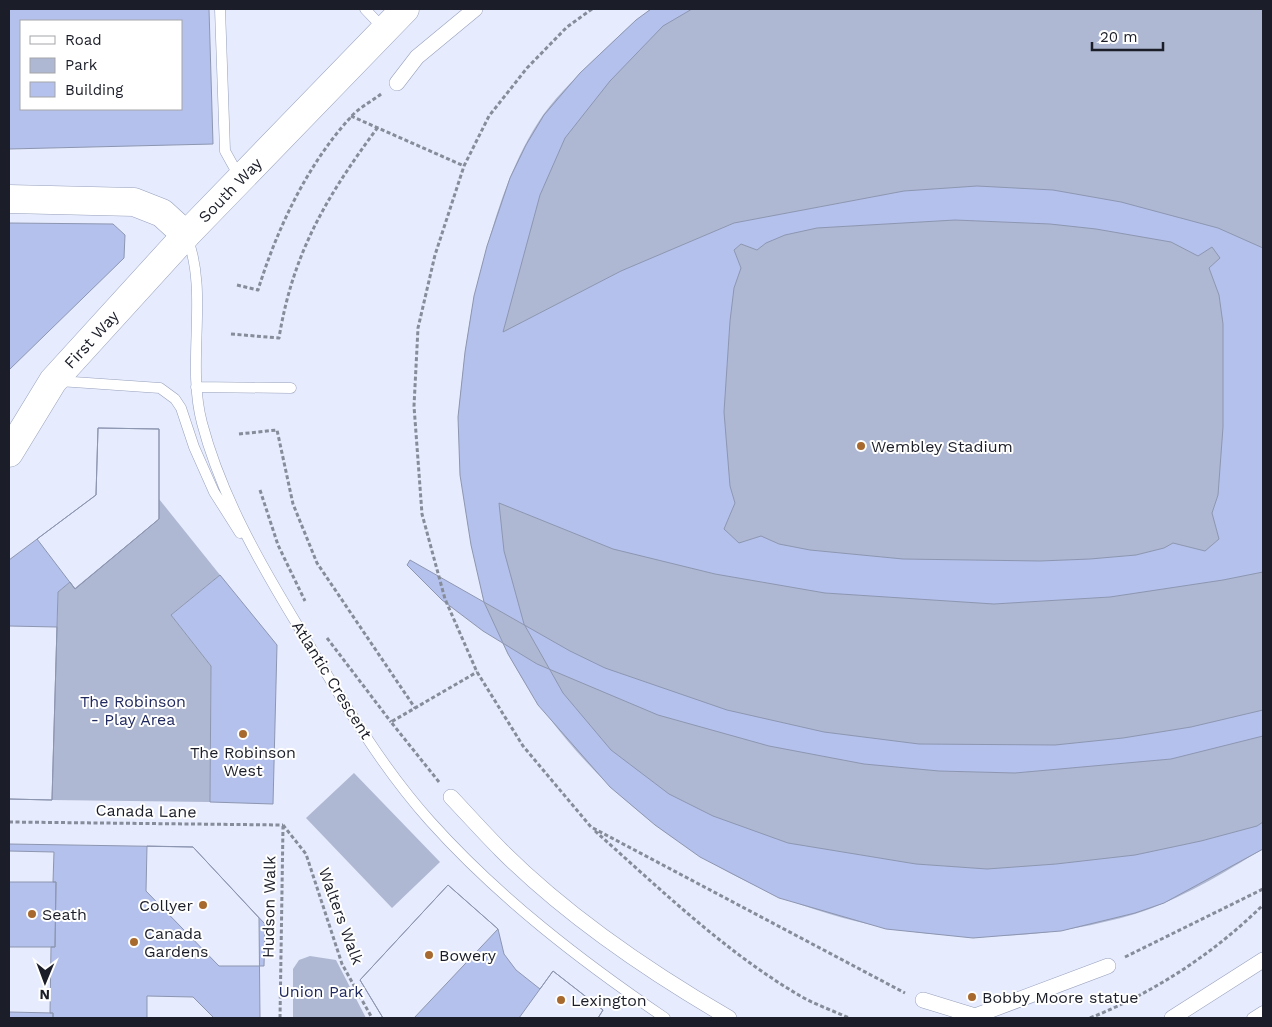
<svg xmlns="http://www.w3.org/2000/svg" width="1272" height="1027" viewBox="0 0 1272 1027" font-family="'Work Sans',sans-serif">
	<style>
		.green { fill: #afb8d2 }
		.building { fill: #b4c1ec; stroke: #8d96b1; fill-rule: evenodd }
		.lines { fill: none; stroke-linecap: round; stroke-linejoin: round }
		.service-casing { stroke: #97a0bc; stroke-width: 11 }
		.pedestrian-casing { stroke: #97a0bc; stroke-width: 16 }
		.secondary-casing { stroke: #97a0bc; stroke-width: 29 }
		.path { stroke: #878c9a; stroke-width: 3; stroke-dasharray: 4 2.5; stroke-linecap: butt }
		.service { stroke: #fff; stroke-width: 10 }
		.pedestrian { stroke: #fff; stroke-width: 15 }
		.secondary { stroke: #fff; stroke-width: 28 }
		.poi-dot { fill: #a7692e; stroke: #fff; stroke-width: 2 }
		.labels { text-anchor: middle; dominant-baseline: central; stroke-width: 4; stroke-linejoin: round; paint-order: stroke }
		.street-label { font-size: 16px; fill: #1b1e28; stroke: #fff }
		.poi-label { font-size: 16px; fill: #1b1e28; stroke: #fff; text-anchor: start }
		.park-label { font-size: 16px; fill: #212a5f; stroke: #fff }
	</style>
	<rect width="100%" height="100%" fill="#e6ebfd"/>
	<path class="green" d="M651 9H1263V849C1223 873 1180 900 1135 914 924 976 706 906 566 739 538 705 515 671 497 631 493 622 487 612 484 602 478 580 477 554 474 531 469 494 461 457 459 420 458 407 461 393 462 380 466 346 470 311 479 278 493 222 510 163 543 115 560 92 582 71 603 51 619 36 634 21 651 9Z
		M159 499 220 575 171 615 211 666 210 802 52 800 58 592 70 582 75 588 159 519Z
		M354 773 440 862 392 908 306 818Z
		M310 956 336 960 366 1018H293V969L299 960Z"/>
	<path class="building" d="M9 9H209L213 144 9 149ZM21 21H181V109H21Z
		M651 9H1263V849L1164 903 1135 913 1061 931 973 938 886 929 779 898 700 857 655 825 610 787 538 705 508 654 484 602 471 545 460 475 458 417 465 352 474 296 487 246 510 178 526 145 544 115 580 73 636 20ZM955 220 1050 224 1096 229 1171 242 1198 256 1212 247 1220 258 1209 268 1219 295 1223 324V427L1218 495 1212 513 1219 539 1205 551 1173 543 1164 548 1136 555 1090 559 1040 561 903 559 810 550 779 544 761 536 739 543 724 529 735 503 730 486 724 412 730 321 734 288 741 268 734 250 741 244 757 250 766 243 785 235 817 228Z
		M692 9H1263V248L1218 228 1121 202 1053 190 977 186 904 191 734 223 621 271 503 332 540 195 565 138 610 81 663 26Z
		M9 223 113 224 125 235 124 258 9 370Z
		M98 428 159 429V519L75 589 70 582 58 592 52 800 9 799V560L96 495Z
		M98 428 159 429V519L75 589 37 539 96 495Z
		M499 503 613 549 715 574 825 593 994 604 1110 597 1223 580 1263 572V822L1257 826 1201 841 1135 855 1056 864 987 869 916 864 788 843 713 816 669 794 611 750 563 693 524 624 504 551Z
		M410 560 570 651 605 668 727 710 824 732 919 744 1055 745 1123 738 1191 727 1263 710V736L1171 759 1015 773 939 771 864 764 769 746 658 715 537 664 483 631 442 600 407 565Z
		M220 575 277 645 273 804 210 802 211 666 171 615Z
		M9 626 57 627 52 800 9 799Z
		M9 844 193 847 259 918 260 1018H9Z
		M147 846 193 847 265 924 264 966H219L146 891Z
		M9 851 54 852 53 882H56L55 947H51L50 1013H53V1018H9Z
		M9 882H56L55 947H9Z
		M448 885 498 929 414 1018H383L360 980Z
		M448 885 498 929 504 954 516 970 540 989 553 971 603 1010 598 1018H383L360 980Z
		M553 971 603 1010 598 1018H519Z
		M147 996 193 997 214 1018H147Z
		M9 1012 53 1013V1018H9Z"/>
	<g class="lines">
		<defs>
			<path id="service" d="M220 9 225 151 240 178
				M365 9 384 29
				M187 237C209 293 186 362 202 423 221 495 259 562 298 626 338 693 378 763 430 821 498 897 581 961 665 1018
				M59 381 160 388 175 399 181 408 194 447 214 492 240 533
				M196 387 291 388
				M1252 1018 1263 1011"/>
			<path id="pedestrian" d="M397 83 417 57 475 9
				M451 797C468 815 484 833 501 850 567 916 648 971 729 1018
				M923 1000 975 1016 984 1013
				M975 1016 1108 966
				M1172 1018 1263 960"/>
			<g id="secondary">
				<path d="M9 199 134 202 162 213 186 235"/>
				<path id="s1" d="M9 453 53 381 186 235 405 9"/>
			</g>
		</defs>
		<use href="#service" class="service-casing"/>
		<use href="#pedestrian" class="pedestrian-casing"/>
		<use href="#secondary" class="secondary-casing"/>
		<path class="path" d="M592 9 567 27 527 68 489 116 464 166 435 255 418 328 414 406 422 514 445 599 477 672 523 746 591 827 905 993
			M351 116 464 166
			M237 285 258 290C277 229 307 165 350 118 358 108 371 102 381 94
			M231 334 279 338C293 252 327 196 378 127
			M239 434 277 430 293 504 317 563 415 708
			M260 490 278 545 305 601
			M327 638 391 722
			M439 782 391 722 477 672
			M9 822 283 825
			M283 825 306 854 342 964 372 1018
			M595 831C659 888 723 950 797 994 813 1004 832 1010 849 1018
			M1125 957 1263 889
			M280 1018 283 826
			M1090 1018C1155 992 1213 954 1263 905"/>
		<use href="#service" class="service"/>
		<use href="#pedestrian" class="pedestrian"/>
		<use href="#secondary" class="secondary"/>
	</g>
	<g class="poi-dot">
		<circle cx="861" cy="446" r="5"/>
		<circle cx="243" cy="734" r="5"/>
		<circle cx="203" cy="905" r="5"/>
		<circle cx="32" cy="914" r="5"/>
		<circle cx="134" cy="942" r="5"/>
		<circle cx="429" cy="955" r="5"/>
		<circle cx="972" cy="997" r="5"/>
		<circle cx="561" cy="1000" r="5"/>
	</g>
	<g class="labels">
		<g class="street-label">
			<text stroke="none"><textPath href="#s1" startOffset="345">South Way</textPath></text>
			<text stroke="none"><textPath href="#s1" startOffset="141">First Way</textPath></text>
			<text transform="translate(332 680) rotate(58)">Atlantic Crescent</text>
			<text transform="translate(146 811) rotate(1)">Canada Lane</text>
			<text transform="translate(269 907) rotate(-89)">Hudson Walk</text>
			<text transform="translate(341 916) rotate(70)">Walters Walk</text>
		</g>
		<g class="poi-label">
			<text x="871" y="446">Wembley Stadium</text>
			<text x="243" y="752" text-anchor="middle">The Robinson<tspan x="243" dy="18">West</tspan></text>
			<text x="193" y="905" text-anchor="end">Collyer</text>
			<text x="42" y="914">Seath</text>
			<text x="144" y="933">Canada<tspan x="144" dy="18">Gardens</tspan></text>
			<text x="439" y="955">Bowery</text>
			<text x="982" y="997">Bobby Moore statue</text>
			<text x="571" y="1000">Lexington</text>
		</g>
		<g class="park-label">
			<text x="133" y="701">The Robinson<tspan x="133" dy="18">- Play Area</tspan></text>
			<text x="321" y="991">Union Park</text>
		</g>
	</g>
	<rect width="1272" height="1027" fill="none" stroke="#1b1e28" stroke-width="20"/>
	<rect x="20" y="20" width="162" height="90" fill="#ffffff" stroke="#a4a5a9"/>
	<rect x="30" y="36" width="25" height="8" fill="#ffffff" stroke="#a4a5a9"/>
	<text x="65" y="45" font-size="15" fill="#1b1e28">Road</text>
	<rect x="30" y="58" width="25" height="15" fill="#afb8d2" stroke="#a4a5a9"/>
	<text x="65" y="70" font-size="15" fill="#1b1e28">Park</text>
	<rect x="30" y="82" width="25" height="15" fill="#b4c1ec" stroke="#a4a5a9"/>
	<text x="65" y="95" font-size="15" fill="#1b1e28">Building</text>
	<g transform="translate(45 982) rotate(181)" stroke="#ffffff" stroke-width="4" paint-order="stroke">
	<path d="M0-4L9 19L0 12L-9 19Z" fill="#1b1e28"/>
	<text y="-8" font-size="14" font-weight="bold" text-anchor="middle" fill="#1b1e28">N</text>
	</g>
	<path d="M1092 42v8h71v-8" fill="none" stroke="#1b1e28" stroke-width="2.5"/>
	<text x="1100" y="42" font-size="15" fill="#1b1e28" stroke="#ffffff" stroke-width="4" paint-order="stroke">20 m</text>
</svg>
